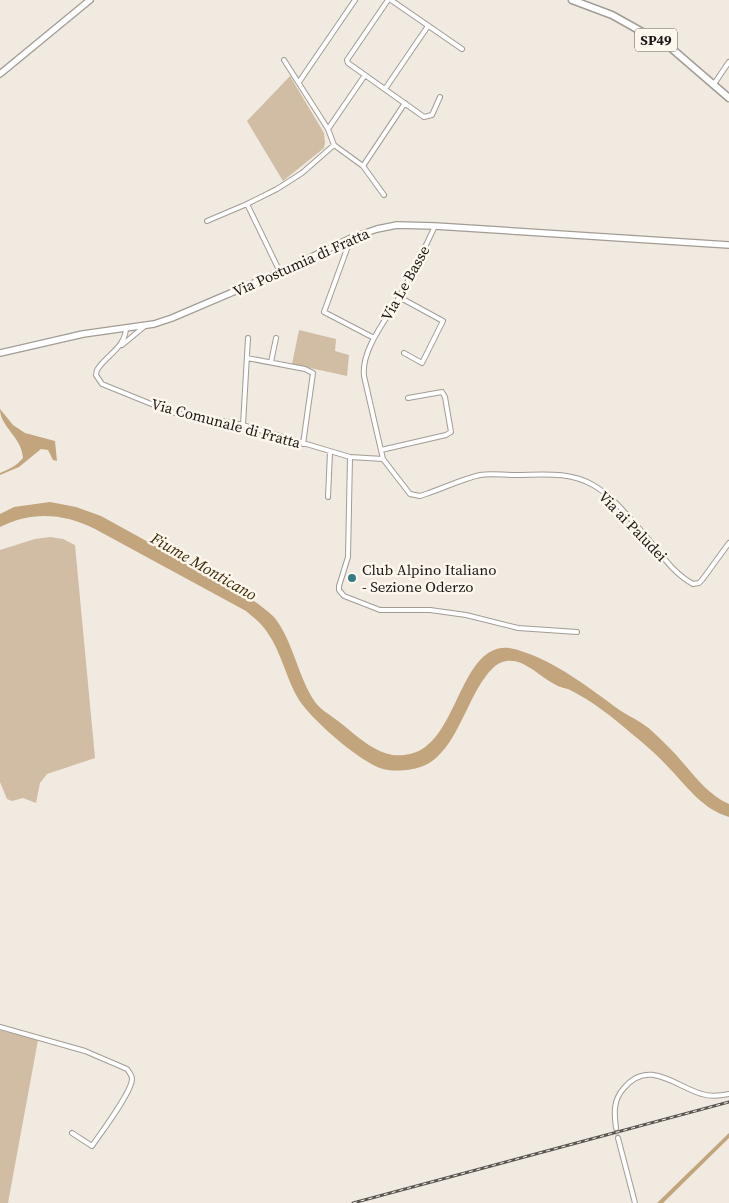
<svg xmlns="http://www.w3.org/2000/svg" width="729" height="1203" viewBox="0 0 729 1203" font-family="'Source Serif 4',serif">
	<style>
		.green { fill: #d0bda3 }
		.water { fill: #c2a57d }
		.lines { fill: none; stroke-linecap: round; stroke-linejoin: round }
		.minor-tunnel { stroke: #d1cac2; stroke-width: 4; stroke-dasharray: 4 2; stroke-linecap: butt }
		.minor-casing { stroke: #a29c94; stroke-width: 6 }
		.secondary-casing { stroke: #a29c94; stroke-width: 8 }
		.primary-casing { stroke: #a29c94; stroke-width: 9 }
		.minor { stroke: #fff; stroke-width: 4 }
		.secondary { stroke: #fff; stroke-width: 5.5 }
		.primary { stroke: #fff; stroke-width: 6 }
		.rail-casing { stroke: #5a5652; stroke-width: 3 }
		.rail { stroke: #fef7ee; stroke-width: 1; stroke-dasharray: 4; stroke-linecap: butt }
		.poi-dot { fill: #347d80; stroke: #fef7ee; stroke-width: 2 }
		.labels { text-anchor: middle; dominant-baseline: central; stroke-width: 5; stroke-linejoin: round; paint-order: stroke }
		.shield { fill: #fef7ee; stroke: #5f5b56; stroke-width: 1 }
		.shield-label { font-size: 14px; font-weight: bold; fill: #1b1815 }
		.street-label { font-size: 15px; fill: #1b1815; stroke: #fef7ee }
		.poi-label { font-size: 15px; fill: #1b1815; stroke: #fef7ee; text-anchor: start }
		.water-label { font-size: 16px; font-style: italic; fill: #3c2805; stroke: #fef7ee }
	</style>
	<rect width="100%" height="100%" fill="#f1eae1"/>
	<path class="green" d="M290 76 324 133 325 143 324 148 283 181 247 121Z
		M299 330 336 339 335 351 349 355 347 376 292 364Z
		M50 537 63 539 75 545 95 758 47 774 40 783 36 803 23 798 12 801 7 799 0 782V550L35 539Z
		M0 1030 38 1040 8 1203H0Z"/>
	<path class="water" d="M0 409 13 425 25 433 55 441 57 461 53 460 48 450 41 449 19 467 0 475V473C10 469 16 466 23 458 22 437 0 427 0 409Z
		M50 502 76 507 101 516 250 598C258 604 267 610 274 617 293 641 297 673 313 699 319 709 329 714 338 721 350 730 361 741 374 748 387 755 396 757 410 754 461 744 459 631 518 650 557 662 589 688 621 711 632 718 644 723 653 732 664 742 675 753 684 764 699 781 709 795 729 804V817C703 809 689 789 671 770 659 757 646 745 632 734 615 719 591 700 570 690 566 688 561 688 556 685 544 679 533 668 521 663 511 659 501 660 493 668 470 690 462 734 437 757 429 765 417 769 406 770 398 771 388 771 380 768 358 760 312 720 299 700 286 679 282 653 267 632 262 624 253 617 246 611L95 529C64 513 31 511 0 527V514L14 507Z
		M729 1133V1138L663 1203H657Z"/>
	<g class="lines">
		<path class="minor-tunnel" d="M616 1128 618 1138"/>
		<defs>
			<path id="minor" d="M388 0 347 60 348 63 424 117 432 115 440 97
				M391 0 462 49
				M284 60 328 129 334 145 363 166 384 195
				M299 82 355 0
				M714 84 729 62
				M385 89 428 26
				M328 129 365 75
				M363 166 405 103
				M207 221 247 204
				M435 226C424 250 412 273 400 296 387 319 361 349 364 376L383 459 410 494 420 496 426 494C444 488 462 479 480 475 491 473 503 475 515 475 542 475 568 471 593 485 609 494 623 510 635 524 654 543 669 571 693 584L699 583 702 580 729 543
				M351 238 324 312 374 338
				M280 272 247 204 277 189 302 173 334 145
				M399 297 443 321 422 363 404 353
				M126 329C124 349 106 355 97 370L96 375 102 384 171 412 243 425 350 457 383 459
				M122 345 145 326
				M247 358 305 369 313 373 303 444
				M271 362 276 338
				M243 425 248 338
				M381 450 446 435 451 432 445 397 442 392 408 398
				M350 457 348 557 339 586V590L344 596 380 610H430L466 615 518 628 577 632
				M328 497 330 452
				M0 1027 85 1051 127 1069C129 1072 132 1075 132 1079 132 1092 100 1134 92 1146L72 1133
				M616 1128C614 1113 613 1100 624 1088 649 1058 676 1087 702 1094 711 1097 720 1096 729 1094
				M618 1138 635 1203"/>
			<path id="secondary" d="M0 74 90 0
				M0 353 83 334 154 324 172 318 280 272 351 238 377 229 397 225 435 226 729 245"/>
			<path id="primary" d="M572 0 612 15 671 48 729 98"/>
		</defs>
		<use href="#minor" class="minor-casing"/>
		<use href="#secondary" class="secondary-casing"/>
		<use href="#primary" class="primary-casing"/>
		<use href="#minor" class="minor"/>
		<use href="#secondary" class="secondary"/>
		<use href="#primary" class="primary"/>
		<defs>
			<path id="rail" d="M353 1203 729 1102"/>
		</defs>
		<use href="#rail" class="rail-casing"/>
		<use href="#rail" class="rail"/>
	</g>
	<circle class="poi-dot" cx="352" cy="578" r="5"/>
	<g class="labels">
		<rect class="shield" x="635" y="28.5" width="42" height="23" rx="4"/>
		<g class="shield-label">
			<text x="656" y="40">SP49</text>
		</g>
		<g class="street-label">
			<text transform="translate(301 262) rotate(-24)">Via Postumia di Fratta</text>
			<text transform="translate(405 283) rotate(-61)">Via Le Basse</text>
			<text transform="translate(226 423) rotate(15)">Via Comunale di Fratta</text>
			<text transform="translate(633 526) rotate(46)">Via ai Paludei</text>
		</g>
		<g class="poi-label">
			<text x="362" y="569">Club Alpino Italiano<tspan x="362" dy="17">- Sezione Oderzo</tspan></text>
		</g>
		<g class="water-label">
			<text transform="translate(204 566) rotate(30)">Fiume Monticano</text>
		</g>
	</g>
</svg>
